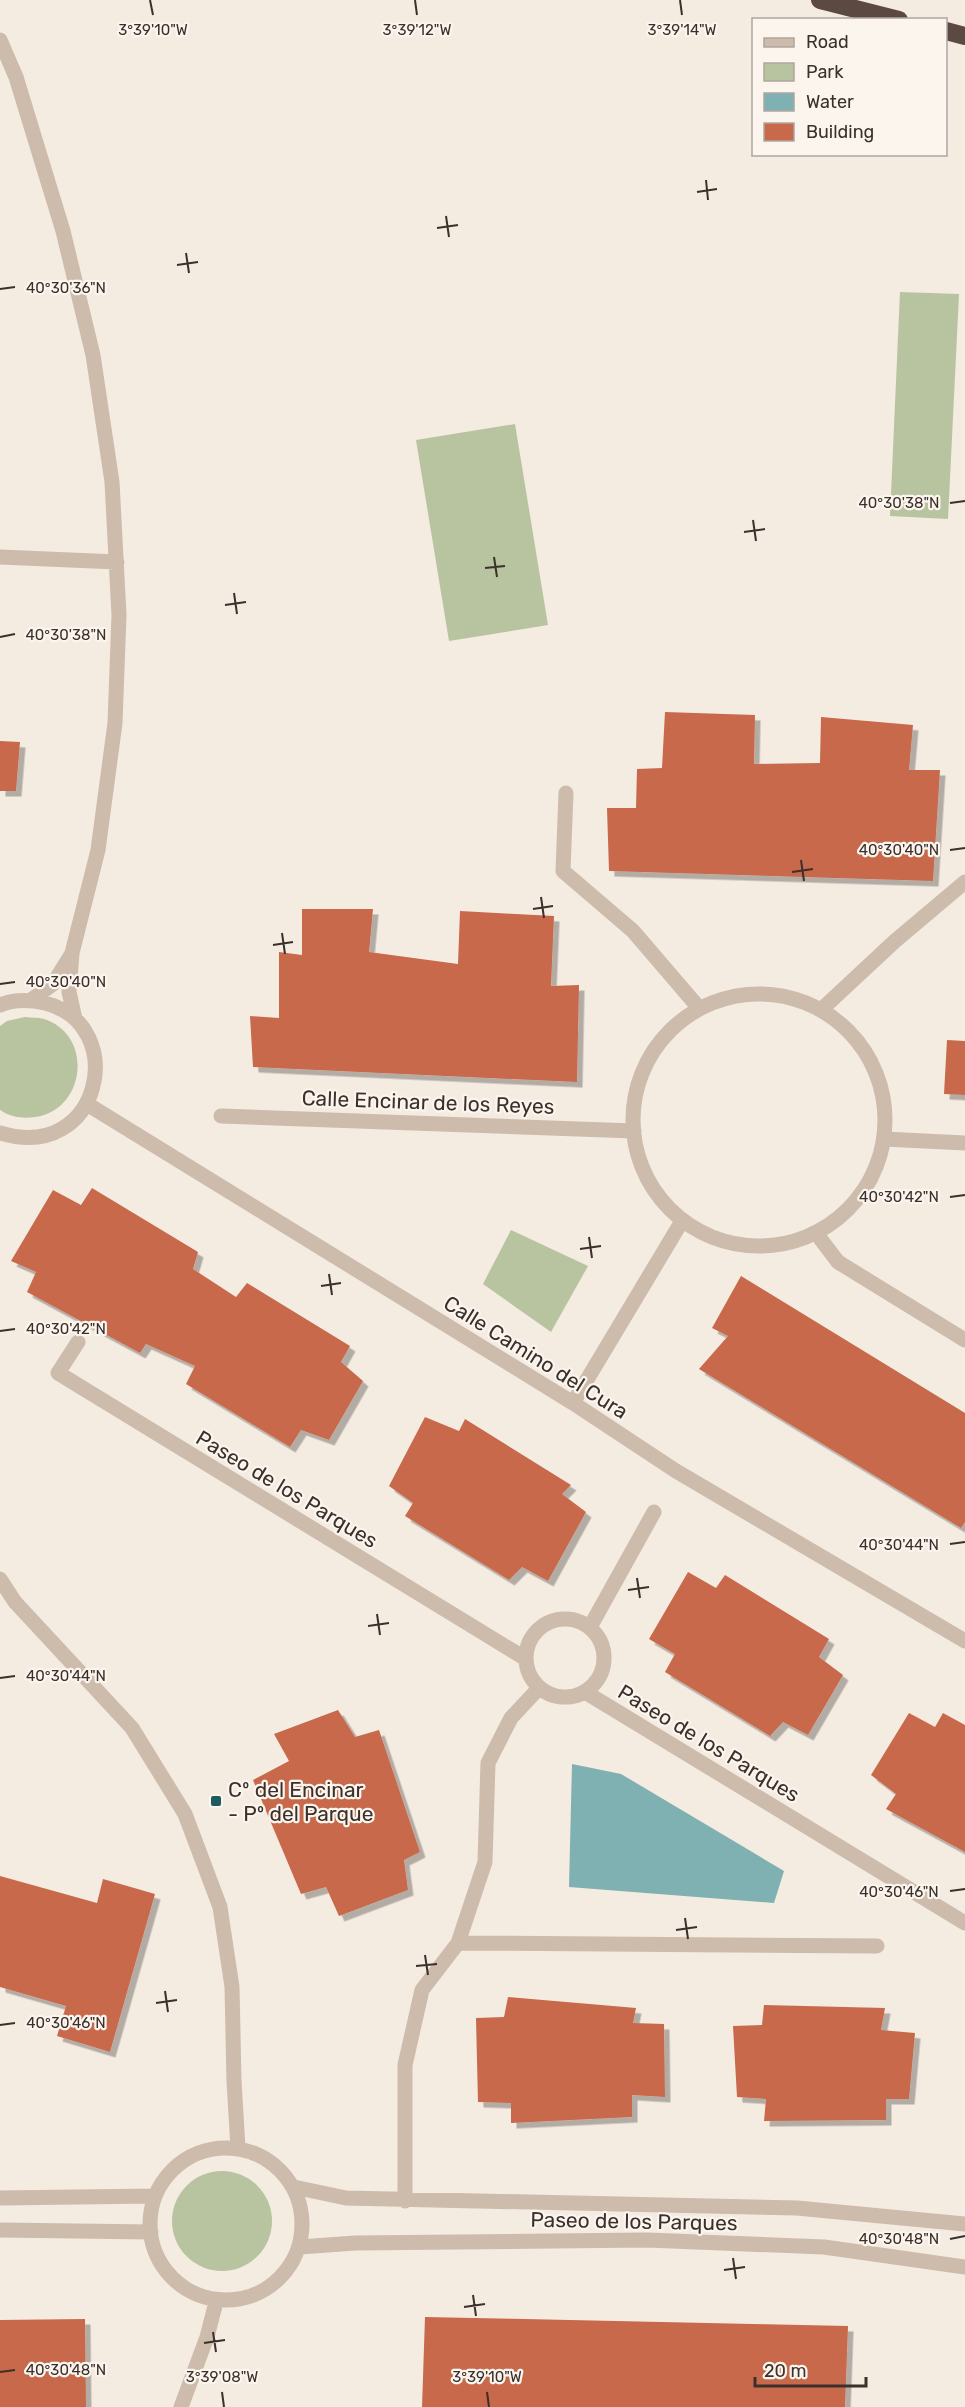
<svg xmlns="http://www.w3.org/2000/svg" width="965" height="2407" viewBox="0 0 965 2407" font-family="Rubik,sans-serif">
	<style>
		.green { fill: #b8c4a0 }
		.water { fill: #7fb0b2 }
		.building { fill: #c8694b; filter: url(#shadow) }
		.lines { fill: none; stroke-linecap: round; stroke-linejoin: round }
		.pedestrian { stroke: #cdbbac; stroke-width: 15 }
		.minor { stroke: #cdbbac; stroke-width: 15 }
		.motorway { stroke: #5c4a42; stroke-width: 18 }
		.ticks { fill: none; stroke: #3b302b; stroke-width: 2 }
		.poi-dot { fill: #1f5a5e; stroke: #fbf5ee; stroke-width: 2 }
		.labels { text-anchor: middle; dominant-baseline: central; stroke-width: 4.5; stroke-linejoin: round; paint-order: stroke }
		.street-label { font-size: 21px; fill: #3b302b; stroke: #fbf5ee }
		.poi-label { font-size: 21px; fill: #3b302b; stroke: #fbf5ee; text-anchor: start }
		.ticks-label { font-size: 15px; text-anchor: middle; fill: #3b302b; stroke: #fbf5ee; stroke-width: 4.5; stroke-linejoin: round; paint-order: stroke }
	</style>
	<defs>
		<filter id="shadow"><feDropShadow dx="5.5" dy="5.5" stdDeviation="0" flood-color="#0004"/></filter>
	</defs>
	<rect width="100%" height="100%" fill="#f4ebe1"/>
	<path class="green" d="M900 292 959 294 948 519 890 516Z
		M515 424 548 625 449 641 416 440Z
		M25 1017C31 1018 38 1017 44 1019 94 1035 86 1110 35 1117 23 1119 10 1117 0 1110V1026L7 1021Z
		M511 1230 588 1266 551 1332 483 1284Z
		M172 2221a50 50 0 1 1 100 0a50 50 0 1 1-100 0Z"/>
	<path class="water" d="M572 1764 621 1774 784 1871 774 1903 569 1887Z"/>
	<path class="building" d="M665 712 755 715 754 764 820 763 821 717 913 725 909 770H940L933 881 609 871 607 808H636L637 769 662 768Z
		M0 741 20 742 16 791H0Z
		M302 909H373L369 952 458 964 460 911 554 916 551 986 579 985 577 1082 253 1067 250 1016 279 1018V952L302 955Z
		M947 1040 965 1041V1095L944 1094Z
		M92 1188 198 1252 193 1269 236 1297 247 1283 350 1346 341 1362 363 1381 329 1440 301 1430 290 1447 186 1384 195 1366 146 1344 140 1353 27 1292 36 1272 11 1261 53 1190 81 1205Z
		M741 1276 965 1413V1522L961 1528 699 1369 728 1336 712 1328Z
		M425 1417 459 1431 465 1419 571 1485 562 1494 586 1512 548 1581 522 1567 509 1580 405 1516 413 1503 389 1486Z
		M688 1572 716 1588 725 1575 829 1639 819 1657 843 1675 808 1735 783 1722 770 1736 665 1672 675 1654 649 1639Z
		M338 1710 355 1737 379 1730 420 1852 404 1860 408 1890 339 1916 326 1887 301 1894 253 1780 289 1761 274 1734Z
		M909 1713 935 1727 943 1713 965 1725V1852L886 1809 896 1794 871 1775Z
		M0 1876 97 1903 103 1879 155 1894 110 2052 57 2036 66 2006 0 1987Z
		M508 1997 636 2008 633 2023 664 2024 665 2097 632 2095V2117L511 2123V2103L478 2102 476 2018 504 2017Z
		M764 2005 885 2008 881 2030 915 2033 909 2099H886V2120L764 2121 766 2099 737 2097 733 2026 762 2025Z
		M425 2317 848 2326 845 2407H422Z
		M85 2319 86 2407H0V2320Z"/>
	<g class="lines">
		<path class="pedestrian" d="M566 793 563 871 633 931 699 1008
			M822 1009 895 941 965 882
			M221 1116 634 1131
			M884 1139 965 1143
			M816 1233 838 1262 965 1340"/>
		<path class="minor" d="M0 40 16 77 63 231 93 355 112 482 119 615 115 723 98 850 72 953 69 992 75 1019
			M0 557 117 562
			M633 1120a126 126 0 1 1 252 0a126 126 0 1 1-252 0Z
			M31 1000 53 984 71 955
			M0 1005C14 999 31 1000 45 1003 130 1024 102 1164 0 1133
			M87 1104 573 1403 676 1471 965 1641
			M78 1342 58 1373 526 1659
			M573 1403 682 1221
			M0 1579 15 1602 132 1728 185 1814 220 1907 232 1987 234 2081 238 2148
			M526 1658a39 39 0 1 1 78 0a39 39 0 1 1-78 0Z
			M590 1627 654 1512
			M585 1692 965 1923
			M458 1943 877 1946
			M150 2224a76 76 0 1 1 152 0a76 76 0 1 1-152 0Z
			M294 2187 346 2198 797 2208 965 2224
			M0 2198 154 2196
			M405 2201V2065L422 1990 458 1943 485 1862 488 1763 511 1718 539 1688
			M0 2230 151 2232
			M300 2247 355 2243 647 2240 824 2247 965 2267
			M181 2407 207 2337 216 2302"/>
		<path class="motorway" d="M820 0 899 20
			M946 31 965 36"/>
	</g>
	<path class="ticks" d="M150 0 153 15M415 0 417 15M680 0 682 15M706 180 708 200M697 192 717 189M446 216 449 237M437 228 458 225M186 253 189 273M177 265 198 262M0 289 15 287M950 503 965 501M753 520 756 541M744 532 765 529M494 557 497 577M485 568 505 566M234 593 237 614M225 605 246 602M0 637 15 634M950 850 965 848M801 860 804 881M792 872 813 869M541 897 544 918M533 909 553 906M282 933 285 954M273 945 293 942M0 984 15 982M950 1197 965 1195M589 1237 592 1258M580 1249 601 1246M329 1274 332 1295M321 1286 341 1283M0 1331 15 1329M950 1544 965 1542M637 1578 640 1598M628 1590 649 1587M377 1614 380 1635M368 1626 389 1623M0 1678 15 1676M950 1891 965 1889M685 1918 688 1939M676 1930 697 1927M425 1955 428 1975M416 1966 437 1964M165 1991 168 2012M156 2003 177 2000M0 2025 15 2023M950 2239 965 2236M733 2258 736 2279M724 2270 745 2267M473 2295 476 2316M464 2307 485 2304M213 2332 216 2352M204 2343 225 2340M0 2372 15 2370M222 2392 224 2407M487 2392 489 2407"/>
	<rect class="poi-dot" x="210" y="1795" width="12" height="12" rx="3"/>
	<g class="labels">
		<g class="street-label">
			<text transform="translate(428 1102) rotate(2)">Calle Encinar de los Reyes</text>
			<text transform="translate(536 1357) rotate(32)">Calle Camino del Cura</text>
			<text transform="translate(287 1489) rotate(31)">Paseo de los Parques</text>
			<text transform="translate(709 1743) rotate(31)">Paseo de los Parques</text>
			<text transform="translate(634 2221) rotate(1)">Paseo de los Parques</text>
		</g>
		<g class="poi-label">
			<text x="228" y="1789">Cº del Encinar<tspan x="228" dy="24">- Pº del Parque</tspan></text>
		</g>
	</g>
	<g class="ticks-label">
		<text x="153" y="35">3°39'10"W</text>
		<text x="417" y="35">3°39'12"W</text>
		<text x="682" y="35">3°39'14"W</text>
		<text x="66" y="293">40°30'36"N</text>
		<text x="899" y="508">40°30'38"N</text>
		<text x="66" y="640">40°30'38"N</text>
		<text x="899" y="855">40°30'40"N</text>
		<text x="66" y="987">40°30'40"N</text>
		<text x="899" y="1202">40°30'42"N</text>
		<text x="66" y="1334">40°30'42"N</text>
		<text x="899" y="1550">40°30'44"N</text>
		<text x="66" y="1681">40°30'44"N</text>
		<text x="899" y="1897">40°30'46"N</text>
		<text x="66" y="2028">40°30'46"N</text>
		<text x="899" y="2244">40°30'48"N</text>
		<text x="66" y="2375">40°30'48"N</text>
		<text x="222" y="2382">3°39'08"W</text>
		<text x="487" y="2382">3°39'10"W</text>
	</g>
	<rect x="752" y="18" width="195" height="138" fill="#fbf5ee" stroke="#aea6a0" stroke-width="1.5"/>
	<rect x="764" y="38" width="30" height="9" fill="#cdbbac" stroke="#aea6a0" stroke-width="1.5"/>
	<text x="806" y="48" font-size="18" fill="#3b302b">Road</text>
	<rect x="764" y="63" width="30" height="18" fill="#b8c4a0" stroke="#aea6a0" stroke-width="1.5"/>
	<text x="806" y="78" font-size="18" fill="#3b302b">Park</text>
	<rect x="764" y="93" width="30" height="18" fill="#7fb0b2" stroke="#aea6a0" stroke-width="1.5"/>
	<text x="806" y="108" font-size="18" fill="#3b302b">Water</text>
	<rect x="764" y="123" width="30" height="18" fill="#c8694b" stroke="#aea6a0" stroke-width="1.5"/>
	<text x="806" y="138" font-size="18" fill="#3b302b">Building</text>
	<path d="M755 2377v9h111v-9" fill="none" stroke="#3b302b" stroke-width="3"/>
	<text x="764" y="2377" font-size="18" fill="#3b302b" stroke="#fbf5ee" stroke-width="4.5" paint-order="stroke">20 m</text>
</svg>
